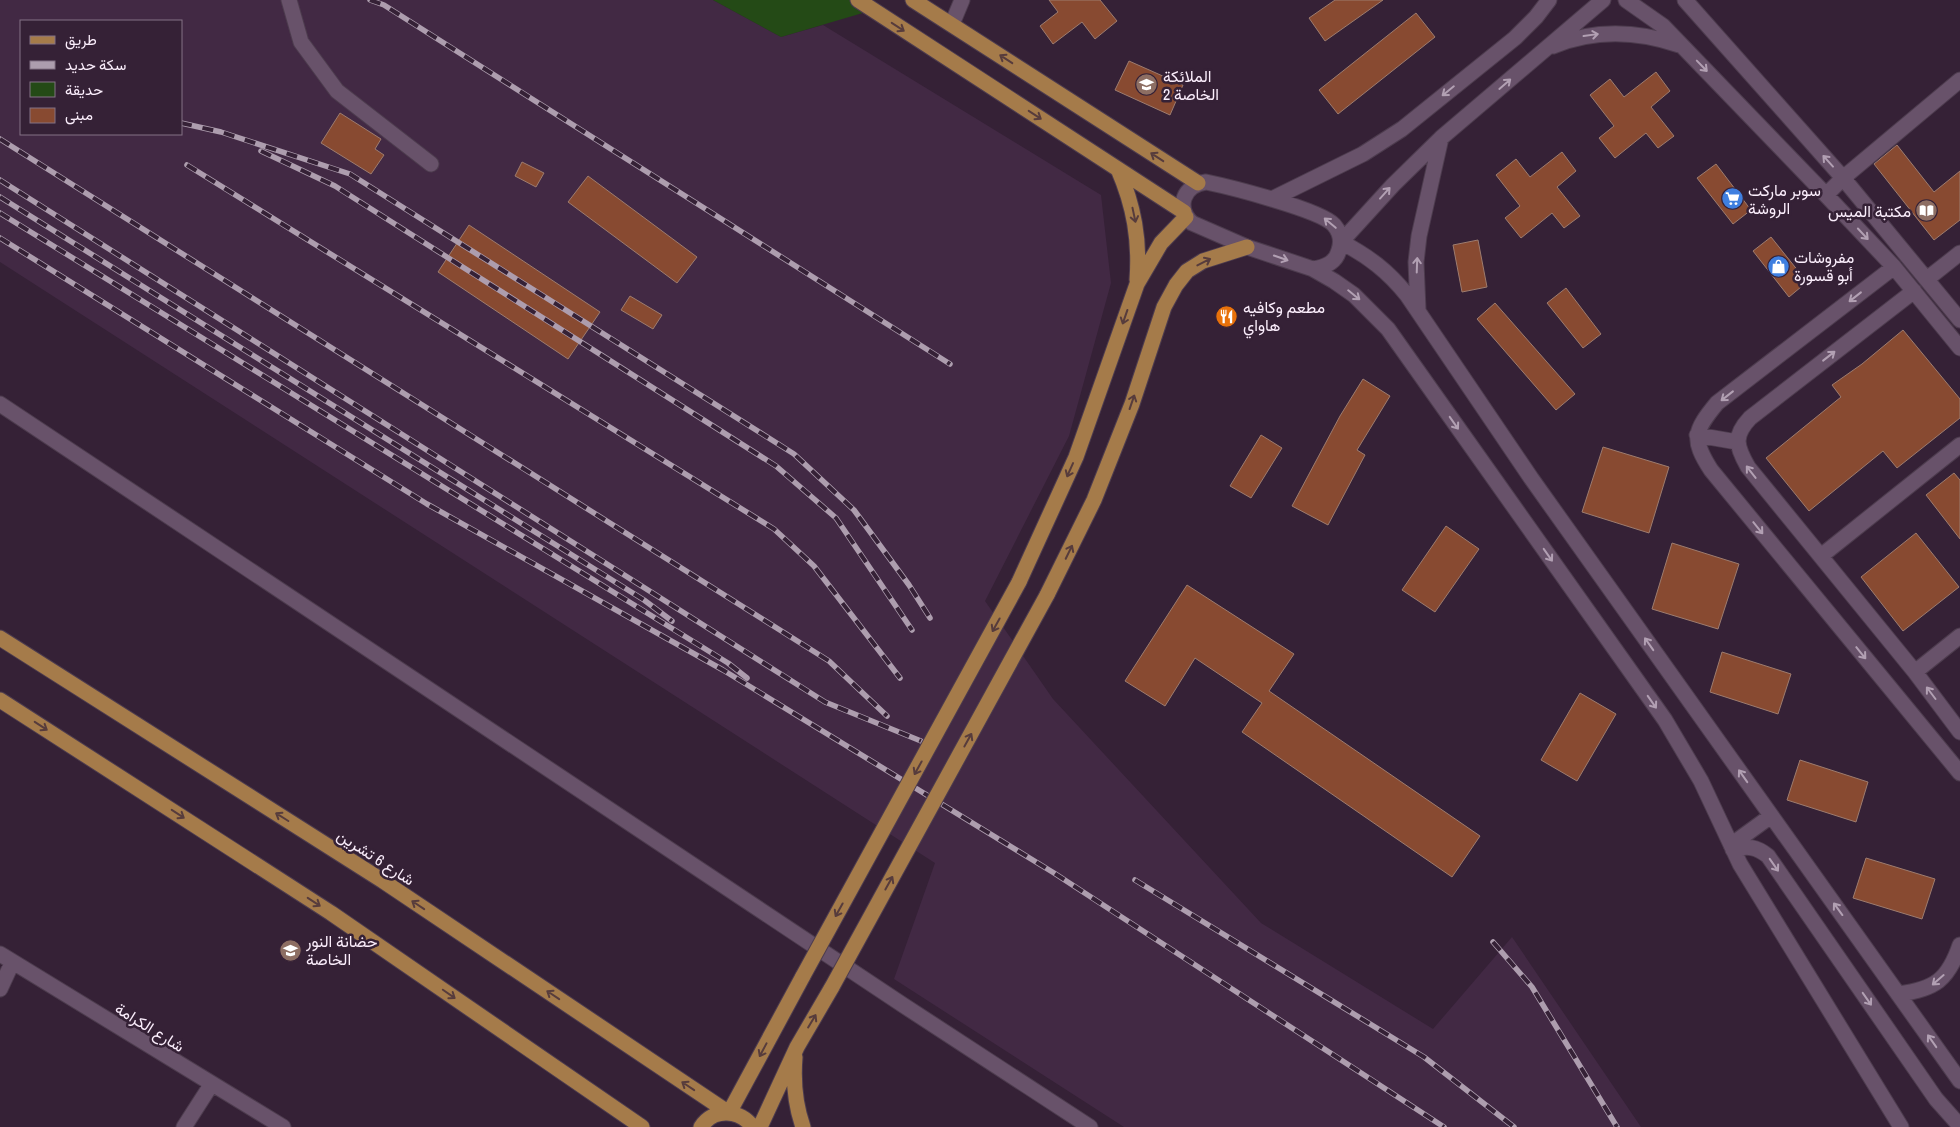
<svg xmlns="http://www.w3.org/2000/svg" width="1960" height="1127" viewBox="0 0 1960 1127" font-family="'Archivo Narrow',Vazirmatn,sans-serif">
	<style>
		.built { fill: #422944; fill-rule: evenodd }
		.green { fill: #244a16 }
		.building { fill: #884a31; stroke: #9d7c6f }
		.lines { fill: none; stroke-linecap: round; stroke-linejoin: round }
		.minor-casing { stroke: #4d3c4e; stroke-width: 17 }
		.major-casing { stroke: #4d3c4e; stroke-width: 17 }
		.minor { stroke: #68526a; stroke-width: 15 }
		.major { stroke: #a57b4a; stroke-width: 15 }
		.rail-casing { stroke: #ad9dae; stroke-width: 5.5 }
		.rail { stroke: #352136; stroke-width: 4; stroke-dasharray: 11; stroke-linecap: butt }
		.major-bridge-casing { stroke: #4d3c4e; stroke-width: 17; stroke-linecap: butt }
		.major-bridge { stroke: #a57b4a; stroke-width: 15 }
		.oneway { stroke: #573c3c }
		.oneway2 { stroke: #b2a0b3 }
		.labels { text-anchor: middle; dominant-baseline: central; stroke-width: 5; stroke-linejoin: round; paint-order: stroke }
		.poi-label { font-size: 16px; fill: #fbeefc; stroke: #352136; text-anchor: start }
		.street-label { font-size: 16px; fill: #fbeefc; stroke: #352136 }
	</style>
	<rect width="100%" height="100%" fill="#352136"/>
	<path class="built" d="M0 0H713L781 37 823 25 1101 195 1111 283 1069 436 985 601 1053 699 1261 923 1433 1029 1512 937 1641 1127H1124L894 979 935 863 0 262ZM21 21H181V134H21Z"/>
	<path class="green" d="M713 0H858L873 10 781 37Z"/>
	<path class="building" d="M1049 0H1100L1117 21 1095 39 1082 22 1053 44 1040 26 1058 12Z
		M1335 0H1383L1325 41 1309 18Z
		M1416 13 1435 37 1338 114 1319 90Z
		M1129 61 1183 85 1170 115 1115 90Z
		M1656 72 1670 91 1651 107 1674 136 1658 148 1646 133 1615 158 1599 138 1614 126 1590 95 1610 79 1624 97Z
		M340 113 381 139 375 149 384 155 371 174 321 143Z
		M1897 145 1934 192 1960 171V220L1934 240 1874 164Z
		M1562 152 1576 171 1557 187 1580 216 1564 228 1552 213 1521 238 1505 218 1520 206 1496 175 1516 159 1530 177Z
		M522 162 544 173 536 187 515 176Z
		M1716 164 1751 210 1733 224 1697 178Z
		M588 176 697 257 677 283 568 202Z
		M469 225 600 312 568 359 438 272Z
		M1771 237 1807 282 1789 297 1753 251Z
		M1478 240 1487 287 1462 292 1453 245Z
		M1566 288 1601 334 1583 348 1547 303Z
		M630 296 662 315 653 329 621 310Z
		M1495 303 1575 394 1556 410 1477 319Z
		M1903 330 1960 399V418L1897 468 1883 451 1809 511 1766 458 1841 397 1832 385 1862 364Z
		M1363 379 1390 396 1357 450 1365 455 1328 525 1292 506 1340 416Z
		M1261 435 1282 448 1251 498 1230 486Z
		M1603 447 1669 467 1649 533 1582 512Z
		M1954 473 1960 480V539L1926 495Z
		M1446 526 1479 549 1435 612 1402 590Z
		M1916 533 1959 587 1903 631 1861 577Z
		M1672 543 1739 564 1718 629 1652 609Z
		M1187 585 1294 654 1269 691 1480 836 1452 877 1242 732 1262 703 1195 658 1165 706 1125 681Z
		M1722 652 1791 674 1778 714 1710 692Z
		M1580 693 1616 714 1577 781 1541 760Z
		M1800 760 1868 782 1856 822 1787 800Z
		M1866 858 1935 879 1922 919 1853 898Z"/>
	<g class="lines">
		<defs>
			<path id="minor" d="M289 0 301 42 337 91 431 164
				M1603 0 1441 138 1393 185 1341 242C1368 256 1388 271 1407 295L1531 478 1960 1081
				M1626 0 1663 26 1826 195 1894 267 1960 348
				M1685 0 1843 178 1960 320
				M952 24 962 0
				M1553 46C1595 29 1638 31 1679 45
				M1826 195 1843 178 1960 80
				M1272 199 1363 154 1402 129 1515 38 1536 17 1549 0
				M1894 267 1717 403C1694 431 1691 439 1711 470L1960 773
				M1313 269C1325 267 1336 263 1339 250 1342 241 1340 232 1334 225 1321 210 1230 187 1206 182 1184 185 1175 207 1192 223L1247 247 1313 269 1334 281 1354 295 1388 329 1665 720 1701 781 1740 864 1901 1127
				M1927 279 1960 253
				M1914 291 1750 418C1733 436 1736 446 1748 467L1915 672 1960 732
				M1418 309 1416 262 1419 236 1441 138
				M0 404 903 1005 1090 1127
				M1697 435 1737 442
				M1821 556 1960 445
				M1915 672 1960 636
				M1731 845 1771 816
				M1733 850C1747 845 1757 847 1768 856L1936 1099 1960 1126
				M0 954 283 1127
				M0 989 12 963
				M1899 994C1935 989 1948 980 1960 945
				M184 1127 211 1085"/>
			<path id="major" d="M858 0 1184 212
				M913 0 1198 183
				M1118 169C1134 206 1140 240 1137 280
				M1019 582 1076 457 1137 284 1161 243 1186 217
				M1047 595 1094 500 1132 404 1164 307 1176 285 1187 271 1203 261 1247 247
				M0 638 383 881 729 1113 803 976
				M0 700 331 913 642 1127
				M795 1057C793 1081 795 1104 803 1127
				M701 1127C714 1107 740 1110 753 1127
				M760 1127 797 1047 832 987"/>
		</defs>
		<use href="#minor" class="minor-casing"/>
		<use href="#major" class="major-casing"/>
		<use href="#minor" class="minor"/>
		<use href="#major" class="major"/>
		<defs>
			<path id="rail" d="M370 0 384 5 950 364
				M181 123 221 132 350 174 794 454 854 510 909 585 930 618
				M0 139 829 661 887 716
				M261 151 335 186 776 466 836 518 912 630
				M187 165 774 529 814 566 900 678
				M0 180 825 702 921 741
				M0 197 644 600 672 621
				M0 213 728 663 747 678
				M0 238 427 504 723 670 1054 873 1444 1127
				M1135 880 1424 1057 1514 1127
				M1493 942 1532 987 1617 1127"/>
		</defs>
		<use href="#rail" class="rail-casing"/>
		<use href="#rail" class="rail"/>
		<defs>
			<path id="major-bridge" d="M803 976 1019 582
				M832 987 1047 595"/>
		</defs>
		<use href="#major-bridge" class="major-bridge-casing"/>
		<use href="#major-bridge" class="major-bridge"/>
	</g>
	<defs><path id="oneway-shaft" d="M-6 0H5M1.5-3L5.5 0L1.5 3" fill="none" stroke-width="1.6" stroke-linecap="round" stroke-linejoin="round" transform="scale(1.25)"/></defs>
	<g class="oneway">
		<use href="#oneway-shaft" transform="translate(898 27) rotate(33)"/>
		<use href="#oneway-shaft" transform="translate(1006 59) rotate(-147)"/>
		<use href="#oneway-shaft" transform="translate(1035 115) rotate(33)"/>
		<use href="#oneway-shaft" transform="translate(1157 157) rotate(-147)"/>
		<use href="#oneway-shaft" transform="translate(1134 215) rotate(78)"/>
		<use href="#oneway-shaft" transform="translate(1204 262) rotate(-27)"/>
		<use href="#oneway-shaft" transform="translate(1125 317) rotate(109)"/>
		<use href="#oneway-shaft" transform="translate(1132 402) rotate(-71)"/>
		<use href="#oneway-shaft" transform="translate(1070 470) rotate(114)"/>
		<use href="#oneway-shaft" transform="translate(1069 552) rotate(-64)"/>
		<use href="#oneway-shaft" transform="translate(996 625) rotate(119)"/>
		<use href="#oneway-shaft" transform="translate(41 726) rotate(33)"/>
		<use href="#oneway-shaft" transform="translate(968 740) rotate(-61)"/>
		<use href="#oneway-shaft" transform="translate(918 768) rotate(119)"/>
		<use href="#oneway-shaft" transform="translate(178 814) rotate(33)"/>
		<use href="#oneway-shaft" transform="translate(282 817) rotate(-148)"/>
		<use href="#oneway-shaft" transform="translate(889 883) rotate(-61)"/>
		<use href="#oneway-shaft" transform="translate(314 902) rotate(33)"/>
		<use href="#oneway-shaft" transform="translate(418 905) rotate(-146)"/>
		<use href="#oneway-shaft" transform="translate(839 910) rotate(119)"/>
		<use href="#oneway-shaft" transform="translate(449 994) rotate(35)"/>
		<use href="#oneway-shaft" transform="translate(553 995) rotate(-146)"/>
		<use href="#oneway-shaft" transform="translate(812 1021) rotate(-59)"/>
		<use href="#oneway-shaft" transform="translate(763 1050) rotate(118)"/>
		<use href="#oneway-shaft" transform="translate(688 1086) rotate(-146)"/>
	</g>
	<g class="oneway2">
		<use href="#oneway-shaft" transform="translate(1591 35) rotate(-8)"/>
		<use href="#oneway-shaft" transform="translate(1702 66) rotate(46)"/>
		<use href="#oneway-shaft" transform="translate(1505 84) rotate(-41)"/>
		<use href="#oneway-shaft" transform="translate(1448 91) rotate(141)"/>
		<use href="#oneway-shaft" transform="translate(1828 161) rotate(-132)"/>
		<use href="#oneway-shaft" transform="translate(1385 193) rotate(-48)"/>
		<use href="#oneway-shaft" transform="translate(1330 223) rotate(-140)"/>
		<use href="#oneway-shaft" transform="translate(1863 234) rotate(47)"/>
		<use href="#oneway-shaft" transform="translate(1281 258) rotate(19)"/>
		<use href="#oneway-shaft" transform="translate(1417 265) rotate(-88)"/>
		<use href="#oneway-shaft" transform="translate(1354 295) rotate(39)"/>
		<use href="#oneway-shaft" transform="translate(1855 297) rotate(142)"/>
		<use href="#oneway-shaft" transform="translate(1829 356) rotate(-38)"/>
		<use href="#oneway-shaft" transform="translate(1727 396) rotate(142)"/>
		<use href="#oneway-shaft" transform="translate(1454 423) rotate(55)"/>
		<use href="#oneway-shaft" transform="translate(1751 472) rotate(-128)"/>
		<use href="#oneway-shaft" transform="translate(1758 528) rotate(51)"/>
		<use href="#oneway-shaft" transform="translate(1548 555) rotate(55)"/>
		<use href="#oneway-shaft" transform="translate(1649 644) rotate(-125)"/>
		<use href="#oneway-shaft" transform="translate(1861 653) rotate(51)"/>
		<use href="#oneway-shaft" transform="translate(1931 693) rotate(-127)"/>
		<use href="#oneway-shaft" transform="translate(1652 702) rotate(55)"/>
		<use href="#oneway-shaft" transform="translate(1743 776) rotate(-125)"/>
		<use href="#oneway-shaft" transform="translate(1774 865) rotate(55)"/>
		<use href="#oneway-shaft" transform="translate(1838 909) rotate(-126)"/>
		<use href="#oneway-shaft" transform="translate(1938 980) rotate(139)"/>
		<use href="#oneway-shaft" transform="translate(1867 999) rotate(55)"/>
		<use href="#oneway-shaft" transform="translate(1932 1041) rotate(-125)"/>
	</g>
	<defs>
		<symbol id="school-disc" viewBox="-11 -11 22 22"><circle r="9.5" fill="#8d6e63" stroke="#352136"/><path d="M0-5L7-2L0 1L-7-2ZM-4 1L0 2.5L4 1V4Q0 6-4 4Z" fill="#fff"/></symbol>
		<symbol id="supermarket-disc" viewBox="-11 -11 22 22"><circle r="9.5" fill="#3f7fe0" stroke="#352136"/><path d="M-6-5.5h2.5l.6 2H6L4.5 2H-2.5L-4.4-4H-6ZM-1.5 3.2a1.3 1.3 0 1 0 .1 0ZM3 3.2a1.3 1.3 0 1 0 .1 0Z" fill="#fff"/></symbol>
		<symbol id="library-disc" viewBox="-11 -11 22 22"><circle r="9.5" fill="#8d6e63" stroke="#352136"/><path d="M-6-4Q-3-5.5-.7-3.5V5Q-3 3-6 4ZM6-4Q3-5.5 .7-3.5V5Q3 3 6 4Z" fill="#fff"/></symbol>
		<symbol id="shop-disc" viewBox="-11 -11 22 22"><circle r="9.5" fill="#3f7fe0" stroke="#352136"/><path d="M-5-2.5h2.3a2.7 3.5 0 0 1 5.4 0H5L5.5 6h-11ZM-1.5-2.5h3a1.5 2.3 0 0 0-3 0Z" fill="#fff"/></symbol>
		<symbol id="restaurant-disc" viewBox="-11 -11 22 22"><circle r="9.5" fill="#e8710a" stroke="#352136"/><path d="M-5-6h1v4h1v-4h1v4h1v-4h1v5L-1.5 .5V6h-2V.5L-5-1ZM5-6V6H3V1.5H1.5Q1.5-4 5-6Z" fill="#fff"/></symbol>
	</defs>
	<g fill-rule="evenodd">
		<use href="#school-disc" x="1134" y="72" width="25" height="25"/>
		<use href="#supermarket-disc" x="1720" y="186" width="25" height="25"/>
		<use href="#library-disc" x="1914" y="198" width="25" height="25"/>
		<use href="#shop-disc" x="1766" y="254" width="25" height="25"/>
		<use href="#restaurant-disc" x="1214" y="304" width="25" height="25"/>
		<use href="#school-disc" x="278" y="938" width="25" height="25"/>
	</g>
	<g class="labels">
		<g class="poi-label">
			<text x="1163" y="76">الملائكة<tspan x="1163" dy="18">الخاصة 2</tspan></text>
			<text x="1748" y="190">سوبر ماركت<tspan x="1748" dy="18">الروشة</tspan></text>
			<text x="1911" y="211" text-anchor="end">مكتبة الميس</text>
			<text x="1794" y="257">مفروشات<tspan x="1794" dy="18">أبو قسورة</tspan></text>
			<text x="1243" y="307">مطعم وكافيه<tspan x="1243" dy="18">هاواي</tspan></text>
			<text x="306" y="941">حضانة النور<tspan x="306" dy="18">الخاصة</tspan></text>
		</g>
		<g class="street-label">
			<text transform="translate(376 857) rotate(33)">شارع 6 تشرين</text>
			<text transform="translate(150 1027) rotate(32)">شارع الكرامة</text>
		</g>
	</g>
	<rect x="20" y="20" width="162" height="115" fill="#352136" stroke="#847385"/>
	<rect x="30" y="36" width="25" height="8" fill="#a57b4a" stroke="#847385"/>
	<text x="65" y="45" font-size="15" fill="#fbeefc">طريق</text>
	<rect x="30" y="61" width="25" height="8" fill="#ad9dae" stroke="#847385"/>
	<text x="65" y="70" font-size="15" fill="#fbeefc">سكة حديد</text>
	<rect x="30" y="82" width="25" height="15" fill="#244a16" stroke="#847385"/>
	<text x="65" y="95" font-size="15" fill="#fbeefc">حديقة</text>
	<rect x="30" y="108" width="25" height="15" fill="#884a31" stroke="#847385"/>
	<text x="65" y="120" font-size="15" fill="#fbeefc">مبنى</text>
</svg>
